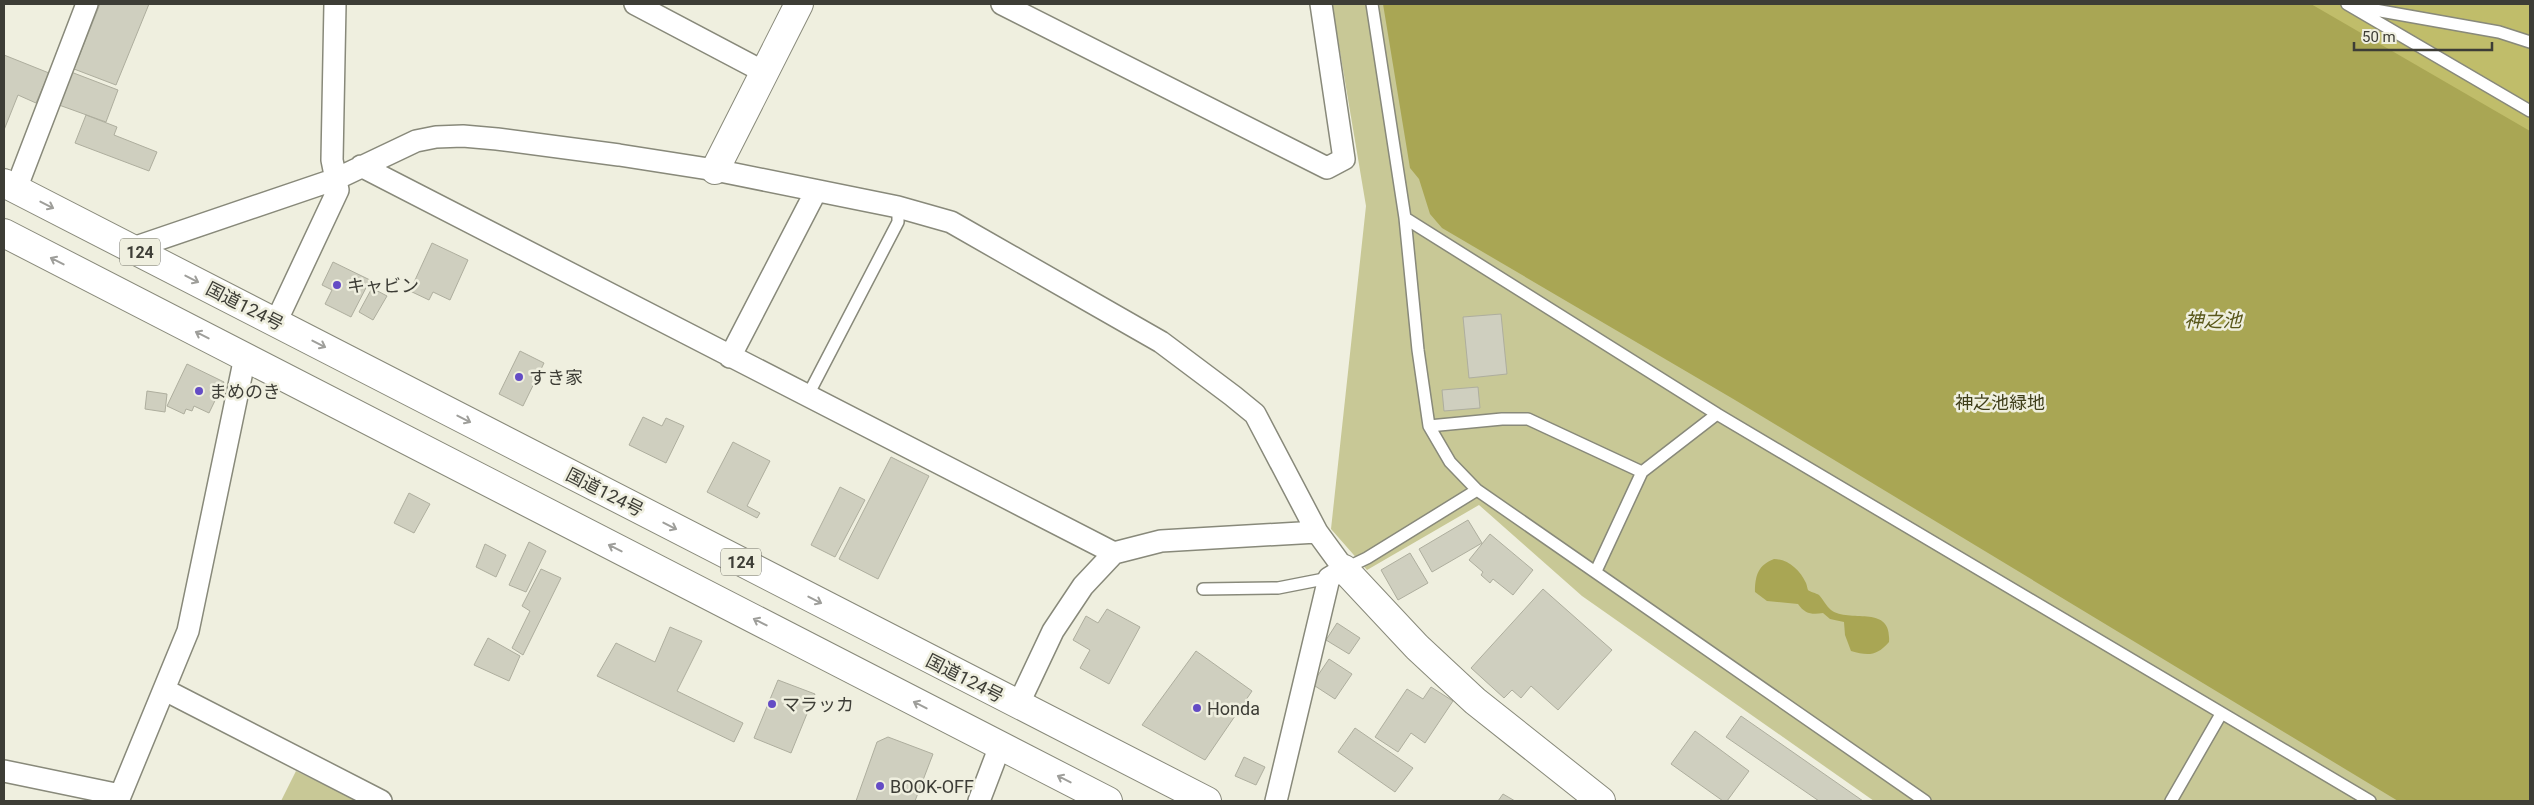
<svg xmlns="http://www.w3.org/2000/svg" width="2534" height="805" viewBox="0 0 2534 805" font-family="Roboto,'Noto Sans JP',sans-serif">
	<style>
		.green { fill: #c8c896 }
		.forest { fill: #c0bd6a }
		.water { fill: #a9a654 }
		.building { fill: #cfcfbf; stroke: #aeae9e }
		.lines { fill: none; stroke-linecap: round; stroke-linejoin: round }
		.lane-casing { stroke: #88897a; stroke-width: 14 }
		.street-casing { stroke: #88897a; stroke-width: 24 }
		.secondary-casing { stroke: #88897a; stroke-width: 30 }
		.highway-casing { stroke: #88897a; stroke-width: 30 }
		.lane { stroke: #fff; stroke-width: 11 }
		.street { stroke: #fff; stroke-width: 21 }
		.secondary { stroke: #fff; stroke-width: 28 }
		.highway { stroke: #fff; stroke-width: 28 }
		.oneway { stroke: #9e9e9a }
		.poi-dot { fill: #644cc5; stroke: #efefdf; stroke-width: 2 }
		.labels { text-anchor: middle; dominant-baseline: central; stroke-width: 5; stroke-linejoin: round; paint-order: stroke }
		.shield { fill: #efefdf; stroke: #727269; stroke-width: 1 }
		.shield-label { font-size: 16px; font-weight: bold; fill: #3d3d36 }
		.poi-label { font-size: 18px; fill: #3d3d36; stroke: #efefdf; text-anchor: start }
		.street-label { font-size: 18px; fill: #3d3d36; stroke: #efefdf }
		.park-label { font-size: 18px; fill: #3f3e1a; stroke: #efefdf }
		.water-label { font-size: 19px; font-style: italic; fill: #59571a; stroke: #efefdf }
	</style>
	<rect width="100%" height="100%" fill="#efefdf"/>
	<path class="green" d="M1332 4H2530V801H1874L1582 596 1479 505 1367 570 1331 529 1366 206Z
		M296 771 358 801H281Z"/>
	<path class="forest" d="M2294 4H2530V139Z"/>
	<path class="water" d="M1383 4H2311L2530 131V801H2398L1735 400 1442 228 1430 214 1419 179 1410 168Z
		M1774 559C1788 559 1800 570 1806 583 1807 585 1807 588 1808 590 1810 592 1816 593 1819 595 1823 599 1826 606 1831 610 1850 624 1892 603 1889 642 1877 656 1868 656 1851 651L1845 635 1844 622 1830 619 1823 613C1812 615 1805 614 1798 604L1767 601 1755 592C1755 576 1758 565 1774 559Z"/>
	<path class="building" d="M100 4H149L116 85 74 69Z
		M4 55 49 73 36 103 18 95 4 130Z
		M71 72 118 90 106 122 59 105Z
		M86 115 117 127 114 135 157 152 149 171 75 143Z
		M432 243 468 260 450 300 433 292 429 300 410 291Z
		M333 262 370 280 351 317 325 304 332 290 322 285Z
		M372 288 387 296 373 320 359 312Z
		M1501 314 1507 374 1469 378 1463 317Z
		M520 351 544 363 523 406 499 394Z
		M187 364 224 382 209 413 194 406 192 411 186 409 184 414 167 406Z
		M1478 387 1480 408 1444 411 1442 390Z
		M147 391 167 394 165 412 145 409Z
		M643 417 662 426 666 418 684 426 666 463 629 445Z
		M733 442 770 461 747 506 760 513 757 518 707 492Z
		M891 457 929 476 878 579 839 559Z
		M840 487 865 500 835 557 811 545Z
		M409 493 430 504 414 533 394 523Z
		M1468 520 1482 543 1432 572 1419 549Z
		M1490 534 1533 570 1513 595 1493 579 1490 583 1481 575 1483 572 1469 560Z
		M529 542 546 551 526 592 509 585Z
		M485 544 506 555 496 577 476 567Z
		M1410 553 1428 583 1398 600 1381 570Z
		M541 569 561 578 523 655 512 648 530 611 522 606Z
		M1543 589 1612 650 1558 710 1531 686 1521 698 1512 690 1504 698 1471 668Z
		M1107 609 1140 627 1109 684 1080 668 1090 650 1073 640 1086 616 1098 623Z
		M1337 623 1360 638 1349 654 1326 640Z
		M670 627 702 641 677 691 743 723 734 742 597 676 616 643 655 662Z
		M488 638 520 656 509 681 474 665Z
		M1196 651 1252 691 1205 760 1142 725Z
		M1329 659 1352 674 1335 699 1312 684Z
		M778 680 815 694 791 753 754 738Z
		M1431 687 1453 701 1425 743 1411 733 1398 752 1375 737 1407 689 1423 699Z
		M1741 716 1863 801H1819L1726 737Z
		M1355 728 1413 768 1395 792 1338 752Z
		M1695 731 1749 771 1727 801H1723L1671 764Z
		M888 737 933 754 915 801H856L877 742Z
		M1244 757 1265 767 1256 785 1235 776Z
		M1503 794 1515 801H1498Z"/>
	<g class="lines">
		<defs>
			<path id="lane" d="M1372 4 1405 218 1418 350 1429 426 1450 462 1477 490 1925 801
				M2347 4 2530 111
				M2358 7 2499 32 2530 42
				M1405 218 1717 414 2370 801
				M807 397 898 222V207
				M1429 426 1502 419H1528L1642 472
				M1344 569 1367 558 1477 490
				M1596 571 1642 472 1717 414
				M1203 589 1278 588 1329 578
				M2171 801 2221 714"/>
			<path id="street" d="M635 4 764 72
				M1002 4 1327 168 1344 159 1321 4
				M361 166 1114 553
				M16 189 87 4
				M133 248 336 179 416 141 436 137 463 136 497 139 619 155 715 170 898 207 951 222 1161 342 1233 396 1255 414 1317 532 1344 569 1329 578 1276 801
				M276 322 338 190 332 160 335 4
				M730 357 816 191
				M165 690 381 801
				M1018 705 1053 631 1083 586 1114 553 1161 541 1317 532
				M4 771 120 795
				M118 801 188 631 245 357
				M979 801 1000 746"/>
			<path id="secondary" d="M715 170 799 4
				M1344 569 1417 647 1475 701 1601 801"/>
			<path id="highway" d="M4 183 1207 801
				M4 233 1108 801"/>
		</defs>
		<use href="#lane" class="lane-casing"/>
		<use href="#street" class="street-casing"/>
		<use href="#secondary" class="secondary-casing"/>
		<use href="#highway" class="highway-casing"/>
		<use href="#lane" class="lane"/>
		<use href="#street" class="street"/>
		<use href="#secondary" class="secondary"/>
		<use href="#highway" class="highway"/>
	</g>
	<defs><path id="oneway-shaft" d="M-6 0H5M1.5-3L5.5 0L1.5 3" fill="none" stroke-width="1.6" stroke-linecap="round" stroke-linejoin="round" transform="scale(1.25)"/></defs>
	<g class="oneway">
		<use href="#oneway-shaft" transform="translate(47 205) rotate(27)"/>
		<use href="#oneway-shaft" transform="translate(57 261) rotate(-153)"/>
		<use href="#oneway-shaft" transform="translate(192 279) rotate(27)"/>
		<use href="#oneway-shaft" transform="translate(202 335) rotate(-153)"/>
		<use href="#oneway-shaft" transform="translate(319 344) rotate(27)"/>
		<use href="#oneway-shaft" transform="translate(464 419) rotate(27)"/>
		<use href="#oneway-shaft" transform="translate(670 526) rotate(27)"/>
		<use href="#oneway-shaft" transform="translate(615 548) rotate(-153)"/>
		<use href="#oneway-shaft" transform="translate(815 600) rotate(27)"/>
		<use href="#oneway-shaft" transform="translate(760 622) rotate(-153)"/>
		<use href="#oneway-shaft" transform="translate(920 705) rotate(-153)"/>
		<use href="#oneway-shaft" transform="translate(1064 779) rotate(-153)"/>
	</g>
	<g class="poi-dot">
		<circle cx="337" cy="285" r="5"/>
		<circle cx="519" cy="377" r="5"/>
		<circle cx="199" cy="391" r="5"/>
		<circle cx="772" cy="704" r="5"/>
		<circle cx="1197" cy="708" r="5"/>
		<circle cx="880" cy="786" r="5"/>
	</g>
	<g class="labels">
		<g class="shield">
			<rect x="120" y="238.5" width="40" height="27" rx="4"/>
			<rect x="721" y="548.5" width="40" height="27" rx="4"/>
		</g>
		<g class="shield-label">
			<text x="140" y="252">124</text>
			<text x="741" y="562">124</text>
		</g>
		<g class="poi-label">
			<text x="347" y="285">キャビン</text>
			<text x="529" y="377">すき家</text>
			<text x="209" y="391">まめのき</text>
			<text x="782" y="704">マラッカ</text>
			<text x="1207" y="708">Honda</text>
			<text x="890" y="786">BOOK-OFF</text>
		</g>
		<g class="street-label">
			<text transform="translate(245 306) rotate(27)">国道124号</text>
			<text transform="translate(605 492) rotate(27)">国道124号</text>
			<text transform="translate(965 678) rotate(27)">国道124号</text>
		</g>
		<g class="park-label">
			<text x="2000" y="402">神之池緑地</text>
		</g>
		<g class="water-label">
			<text x="2213" y="320">神之池</text>
		</g>
	</g>
	<rect width="2534" height="805" fill="none" stroke="#3d3d36" stroke-width="10"/>
	<path d="M2354 42v8h138v-8" fill="none" stroke="#3d3d36" stroke-width="2.5"/>
	<text x="2362" y="42" font-size="15" fill="#3d3d36" stroke="#efefdf" stroke-width="4" paint-order="stroke">50 m</text>
</svg>
